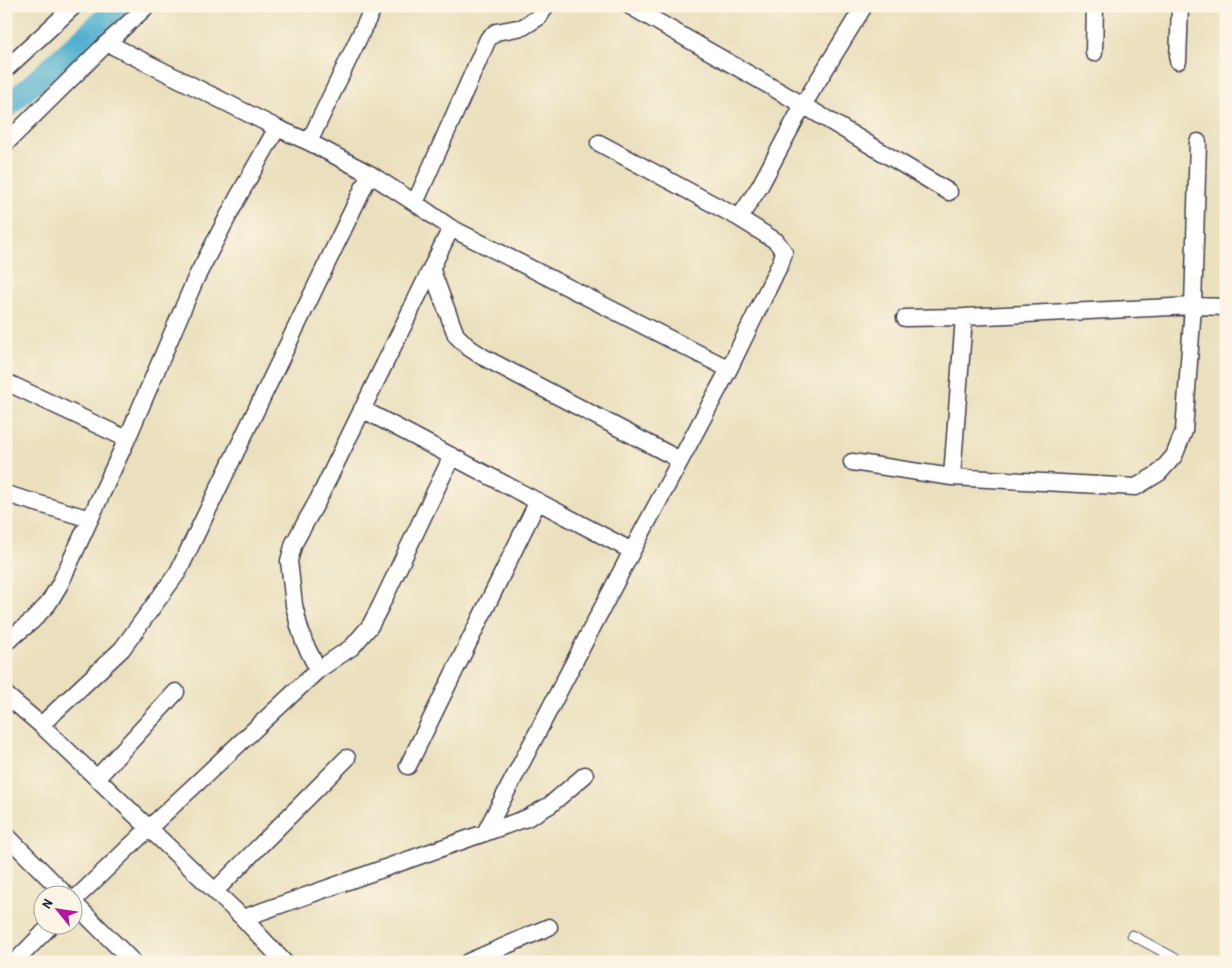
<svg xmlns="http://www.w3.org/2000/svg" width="1232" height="968" viewBox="0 0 1232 968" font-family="'Patrick Hand',sans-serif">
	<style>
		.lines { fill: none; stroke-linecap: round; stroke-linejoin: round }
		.canal { stroke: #50afcf; stroke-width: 22 }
		.lane-casing { stroke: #403e4e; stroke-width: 11 }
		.street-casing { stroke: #403e4e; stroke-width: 19 }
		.lane { stroke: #fff; stroke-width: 9 }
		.street { stroke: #fff; stroke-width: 16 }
	</style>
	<rect width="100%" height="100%" fill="#fcf5e5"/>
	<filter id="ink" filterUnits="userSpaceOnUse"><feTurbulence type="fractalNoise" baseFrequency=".02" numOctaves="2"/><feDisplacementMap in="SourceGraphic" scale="10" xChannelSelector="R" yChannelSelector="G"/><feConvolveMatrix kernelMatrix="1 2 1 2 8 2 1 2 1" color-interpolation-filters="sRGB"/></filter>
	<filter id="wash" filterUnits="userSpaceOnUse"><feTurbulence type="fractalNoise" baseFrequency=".0096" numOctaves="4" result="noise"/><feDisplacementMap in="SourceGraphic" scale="20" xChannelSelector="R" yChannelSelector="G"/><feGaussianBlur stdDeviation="1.12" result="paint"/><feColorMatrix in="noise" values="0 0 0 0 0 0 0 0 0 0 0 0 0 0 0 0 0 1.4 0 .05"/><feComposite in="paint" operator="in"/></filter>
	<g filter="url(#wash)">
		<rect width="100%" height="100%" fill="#eae0bd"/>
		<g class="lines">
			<path class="canal" d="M6 108 118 6"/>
		</g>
	</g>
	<g filter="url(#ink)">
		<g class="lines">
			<defs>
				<path id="lane" d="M1132 935 1182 962"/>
				<path id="street" d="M630 6 803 105 949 192
					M107 43 277 128 309 142 370 174 415 203 451 228 729 369
					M1094 53 1095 6
					M1178 61 1180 6
					M6 69 74 6
					M309 142 374 6
					M6 143 107 43 147 6
					M599 143 739 218
					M415 203 488 39 496 32 523 27 539 17 546 6
					M431 268 456 335 468 347 483 357 680 460
					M905 318 964 317 1193 306 1226 307
					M6 382 127 439 60 584 48 604 32 621 6 642
					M362 409 632 551
					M127 439 196 278 237 199 277 128
					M852 462 952 477 1136 487 1159 473 1174 456 1184 431 1193 306 1198 142
					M952 477 964 317
					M6 494 90 519
					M318 670 304 642 299 626 294 605 289 561 294 543 318 500 451 228
					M6 695 41 725 243 918 284 962
					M41 725 122 649 178 572 370 174
					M408 766 538 501
					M97 778 176 692
					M485 833 632 551 729 369 781 262 784 252 776 241 739 218 760 186 803 105 864 6
					M6 835 67 896
					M215 891 347 758
					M72 901 133 962
					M72 902 149 828 318 670 352 647 370 626 380 607 452 456
					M243 918 527 818 550 805 585 775
					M15 962 50 926
					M468 962 549 927"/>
			</defs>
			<use href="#lane" class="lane-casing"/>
			<use href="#street" class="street-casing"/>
			<use href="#lane" class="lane"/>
			<use href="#street" class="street"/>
		</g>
	</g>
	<rect width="1232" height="968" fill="none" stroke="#fcf5e5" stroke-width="25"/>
	<g transform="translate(58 910) rotate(300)"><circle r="24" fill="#fcf5e5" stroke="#a5a1a1"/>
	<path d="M0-4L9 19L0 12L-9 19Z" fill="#b5179e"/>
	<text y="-8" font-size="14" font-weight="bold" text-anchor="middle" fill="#22223b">N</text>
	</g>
</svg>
